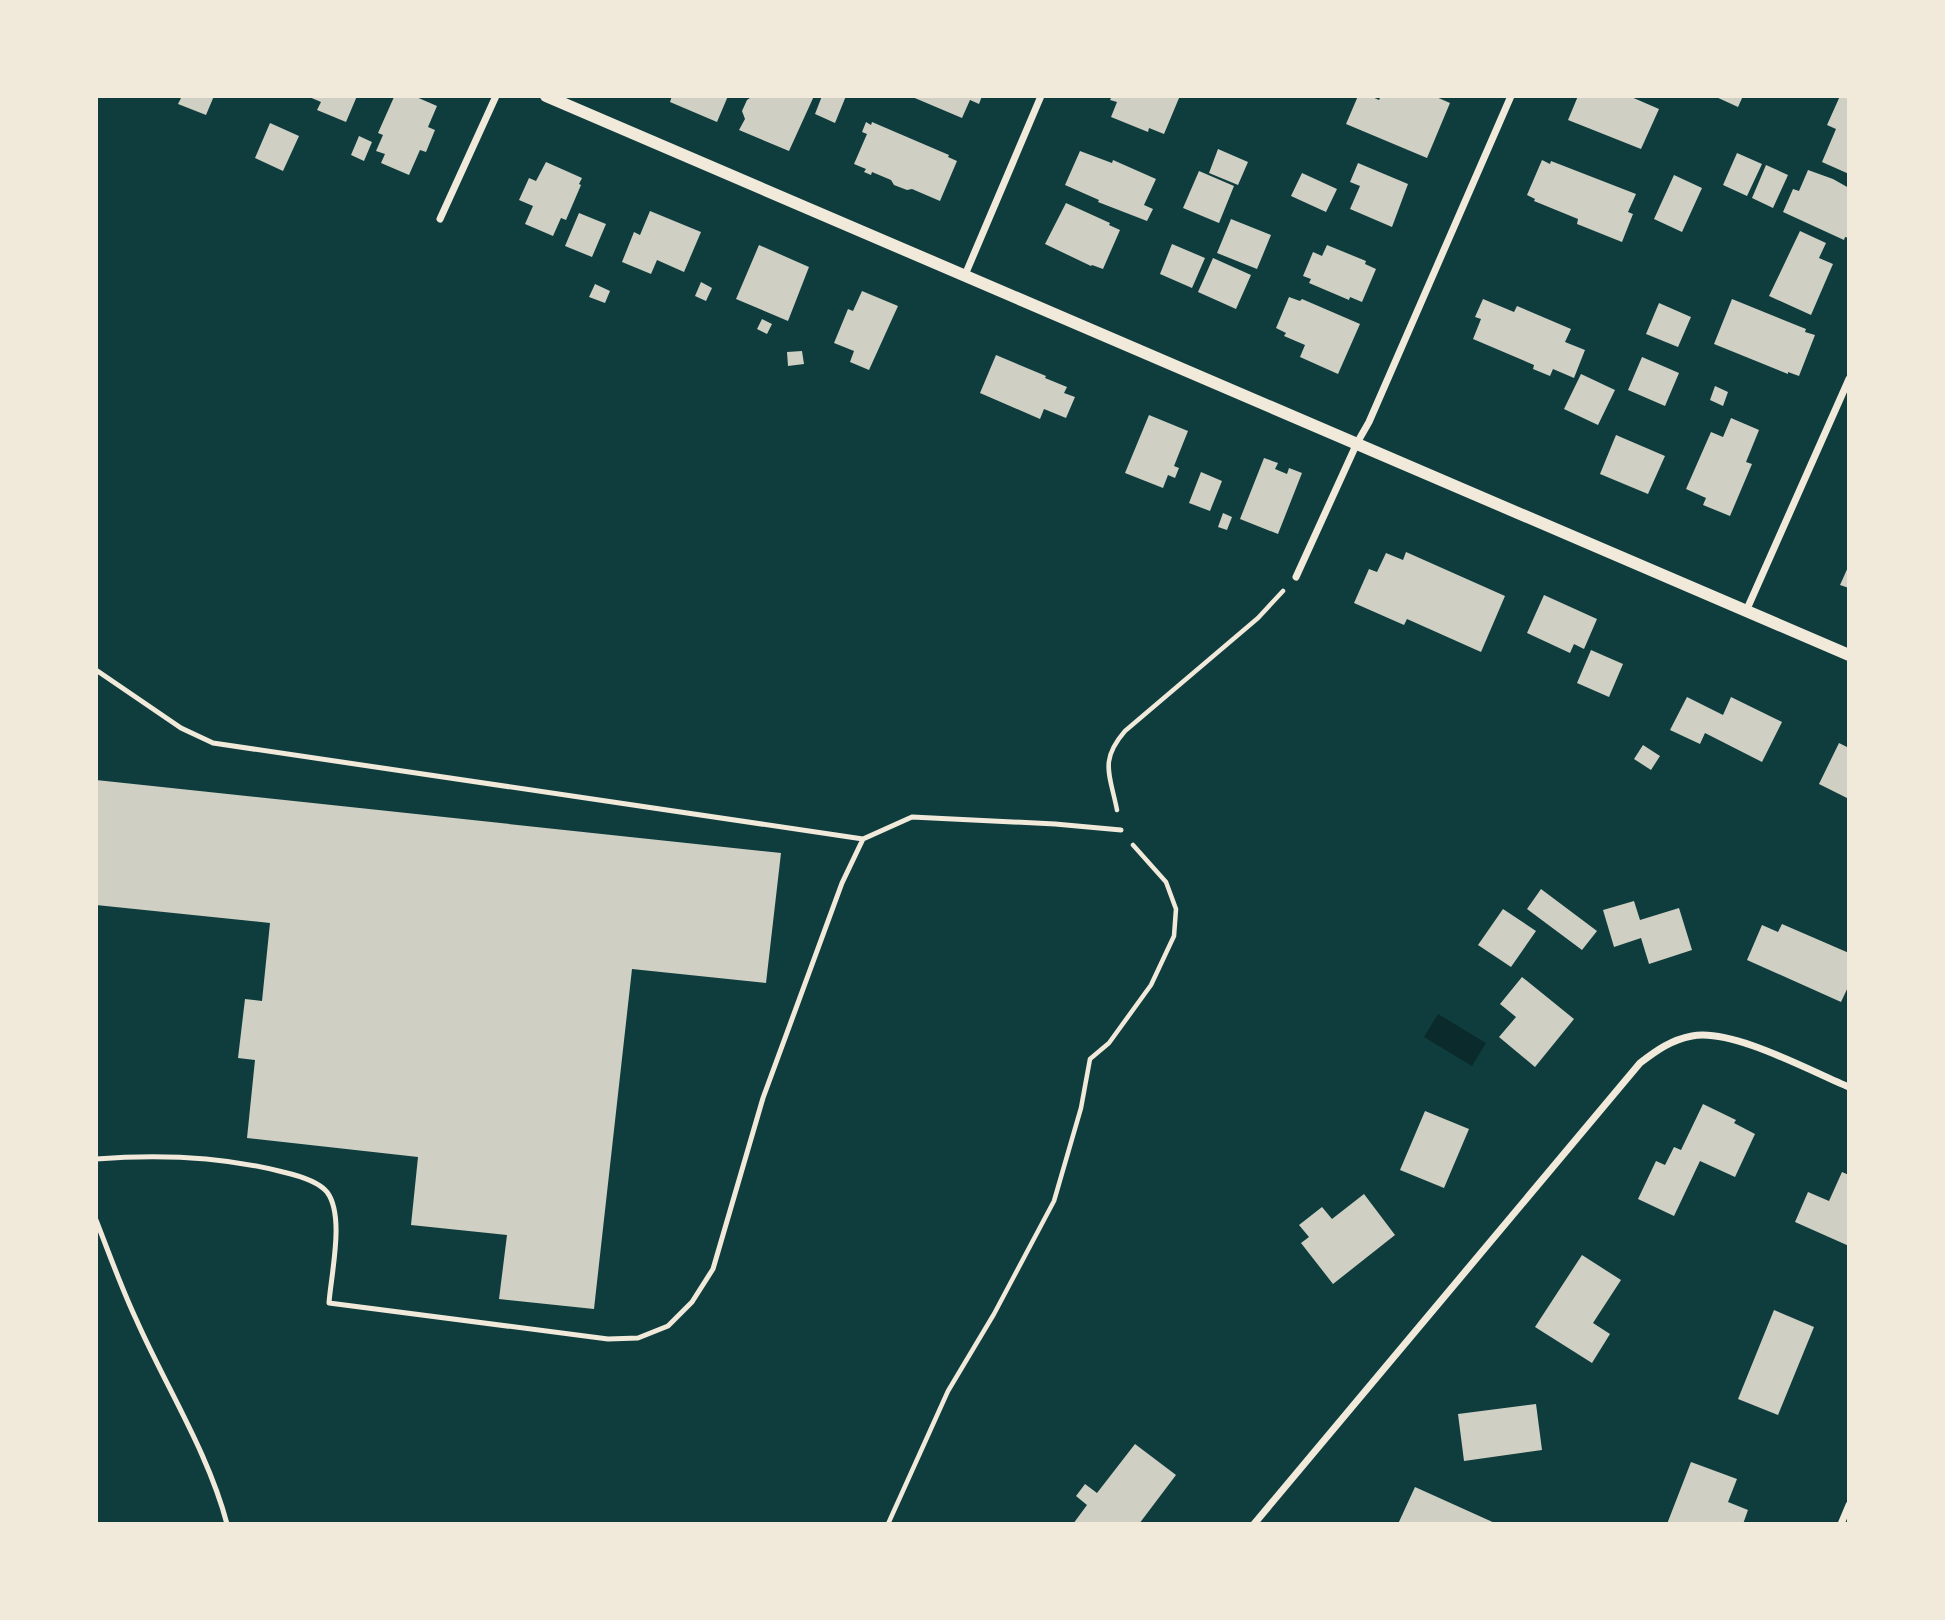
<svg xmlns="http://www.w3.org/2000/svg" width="1945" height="1620" viewBox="0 0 1945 1620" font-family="Barlow,sans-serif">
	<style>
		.water { fill: #0a2a2b }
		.building { fill: #cfcfc3 }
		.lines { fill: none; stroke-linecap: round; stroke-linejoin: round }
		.path { stroke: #f1e9da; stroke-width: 4.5 }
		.service { stroke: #f1e9da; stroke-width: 5 }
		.minor { stroke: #f1e9da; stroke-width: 7 }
		.tertiary { stroke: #f1e9da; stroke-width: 12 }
	</style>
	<rect width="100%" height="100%" fill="#0f3d3e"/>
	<path class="water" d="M1438 1014 1486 1043 1472 1066 1424 1037Z"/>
	<path class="building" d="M182 96H214L206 115 178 104Z
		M307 96H357L346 122 317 110 321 102Z
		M399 96H414L437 106 428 127 435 130 426 152 420 150 409 175 381 163 385 154 376 151 383 135 378 133 394 97 398 98Z
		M672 96H728L717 122 670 102Z
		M753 96H814L789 151 739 130 745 119 742 111 747 100Z
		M822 96H846L835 123 815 114Z
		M910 96H982L979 104 970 100 962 118Z
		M1112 96H1174L1179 98 1164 134 1149 128 1148 132 1111 117 1117 102 1110 100Z
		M1358 96H1370L1379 100 1381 96H1434L1450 103 1427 158 1346 124Z
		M1578 96H1629L1659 109 1641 149 1568 120Z
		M1714 96H1743L1738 107Z
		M1840 96H1849V174L1822 162 1836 129 1827 125Z
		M866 122 871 125 872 122 949 155 948 157 957 161 940 201 912 189 907 190 894 185 891 180 872 172 871 175 864 172 866 169 854 164 867 134 862 132Z
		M270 123 299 136 283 171 255 158Z
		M359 136 372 142 364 161 351 155Z
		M1218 149 1248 162 1238 185 1209 173Z
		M1080 151 1112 163 1113 160 1156 179 1144 205 1153 209 1147 221 1098 202 1099 200 1065 185Z
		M1737 153 1762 164 1747 196 1723 185Z
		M1542 160 1550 164 1551 161 1636 194 1628 212 1633 214 1622 242 1577 224 1578 219 1534 201 1535 199 1527 195Z
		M546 162 582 178 579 184 581 185 566 220 561 218 553 236 525 224 533 206 519 200 529 178 536 181Z
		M1358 163 1408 184 1392 227 1350 209 1360 186 1350 182Z
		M1766 165 1788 175 1773 208 1752 198Z
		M1808 170 1833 179 1849 188V238L1845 237 1844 240 1783 212 1793 189 1799 191Z
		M1199 171 1234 186 1219 223 1183 208Z
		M1302 173 1337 189 1326 212 1291 196Z
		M1674 175 1702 188 1682 232 1654 219Z
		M1066 203 1110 223 1109 225 1120 230 1103 269 1092 265 1091 266 1045 244Z
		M650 211 701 232 684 272 657 260 651 274 622 262 634 232 640 235Z
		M579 213 606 224 592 257 565 246Z
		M1231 219 1271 235 1257 269 1217 253Z
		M1800 231 1826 243 1819 258 1833 264 1811 315 1769 296Z
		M1172 244 1205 258 1192 288 1160 274Z
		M759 245 809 267 788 321 736 299Z
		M1327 245 1366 261 1365 264 1376 269 1362 302 1350 297 1349 300 1309 283 1311 279 1303 276 1313 252 1322 256Z
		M1213 258 1251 275 1236 309 1198 292Z
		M701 282 712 288 706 301 695 296Z
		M595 284 610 291 605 303 589 297Z
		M862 291 898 306 869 370 850 362 854 351 834 343 848 309 853 311Z
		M1289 297 1300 301 1302 299 1360 324 1338 374 1300 357 1305 345 1284 336 1286 333 1276 328Z
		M1483 299 1514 312 1517 306 1571 329 1565 342 1585 350 1574 378 1553 369 1550 376 1533 369 1534 365 1473 339 1481 319 1475 317Z
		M1732 299 1806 329 1805 332 1815 335 1799 376 1788 372V374L1714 344Z
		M1659 303 1691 317 1678 347 1646 334Z
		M762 319 772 324 767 334 757 329Z
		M802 351 804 364 788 366 787 352Z
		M996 355 1046 376 1045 378 1067 387 1064 393 1075 397 1066 418 1044 409 1040 419 980 393Z
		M1642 357 1679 373 1665 406 1628 390Z
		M1581 374 1615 390 1598 425 1564 409Z
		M1715 386 1728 392 1723 406 1710 400Z
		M1149 415 1188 431 1174 466 1179 468 1175 478 1168 475 1163 488 1125 473Z
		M1731 418 1759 430 1746 462 1752 464 1730 516 1703 505 1706 498 1686 489 1711 432 1723 437Z
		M1616 435 1665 456 1648 494 1600 474Z
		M1264 458 1278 463 1275 469 1287 474 1289 468 1302 473 1278 534 1240 519Z
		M1201 472 1222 481 1210 511 1189 503Z
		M1223 513 1232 517 1227 530 1218 527Z
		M1406 552 1505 596 1481 652 1407 619 1404 625 1354 603 1369 569 1377 572 1386 553 1403 560Z
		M1849 565V588L1840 585Z
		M1544 595 1597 619 1584 649 1574 644 1570 653 1527 633Z
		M1591 650 1623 664 1609 697 1577 683Z
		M1687 697 1723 715 1731 697 1782 722 1762 762 1705 733 1700 744 1670 730Z
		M1839 743 1849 748V799L1819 784Z
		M1643 745 1660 756 1651 770 1634 759Z
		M96 780 781 853 766 983 632 969 594 1309 499 1299 507 1235 411 1225 418 1157 247 1138 255 1060 238 1058 245 999 262 1001 270 923 96 905Z
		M1541 889 1597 931 1582 950 1527 909Z
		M1634 901 1640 920 1679 908 1692 950 1649 964 1641 938 1614 947 1603 910Z
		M1503 909 1536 931 1511 967 1478 945Z
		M1782 924 1849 953V985L1841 1002 1747 960 1762 925 1778 932Z
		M1522 977 1574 1019 1535 1067 1499 1037 1516 1017 1500 1004Z
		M1703 1104 1736 1120 1734 1123 1755 1134 1735 1177 1700 1161 1674 1216 1638 1199 1656 1161 1665 1165 1674 1147 1681 1150Z
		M1425 1111 1469 1129 1444 1188 1400 1170Z
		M1842 1172 1849 1175V1246L1795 1222 1808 1192 1829 1201Z
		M1364 1194 1395 1235 1333 1284 1301 1243 1309 1237 1299 1225 1322 1207 1332 1219Z
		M1582 1255 1621 1280 1593 1323 1610 1334 1592 1363 1535 1327Z
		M1774 1310 1814 1327 1778 1415 1738 1399Z
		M1536 1404 1542 1450 1464 1461 1458 1414Z
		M1135 1444 1176 1475 1139 1524H1073L1087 1505 1076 1496 1085 1484 1097 1493Z
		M1691 1462 1737 1479 1728 1502 1748 1510 1743 1524H1667Z
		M1415 1487 1497 1524H1398Z"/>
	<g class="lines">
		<path class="path" d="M1117 810C1110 774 1099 761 1125 731L1258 618 1283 591
			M888 1524 948 1391 994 1314 1054 1201 1081 1108 1090 1059 1109 1043 1151 985 1174 936 1176 909 1166 882 1133 845"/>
		<path class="service" d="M96 670 181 728 213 743 863 839 912 817 1055 824 1121 830
			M96 1159C160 1154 221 1156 283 1172 296 1175 318 1181 327 1192 345 1216 331 1274 329 1303L608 1339 638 1338 668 1326 692 1302 713 1269 763 1098 842 883 863 839
			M96 1220C109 1253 121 1287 136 1319 166 1387 208 1452 227 1524"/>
		<path class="minor" d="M440 219 496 96
			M965 275 1041 96
			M1296 577 1357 443 1369 422 1511 96
			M1747 609 1849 379
			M1254 1524 1640 1063C1657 1050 1671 1040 1692 1036 1732 1028 1810 1071 1849 1087
			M1841 1524 1849 1505"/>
		<path class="tertiary" d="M546 96 1849 655"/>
	</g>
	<rect width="1945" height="1620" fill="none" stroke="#f1e9da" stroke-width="196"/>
</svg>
